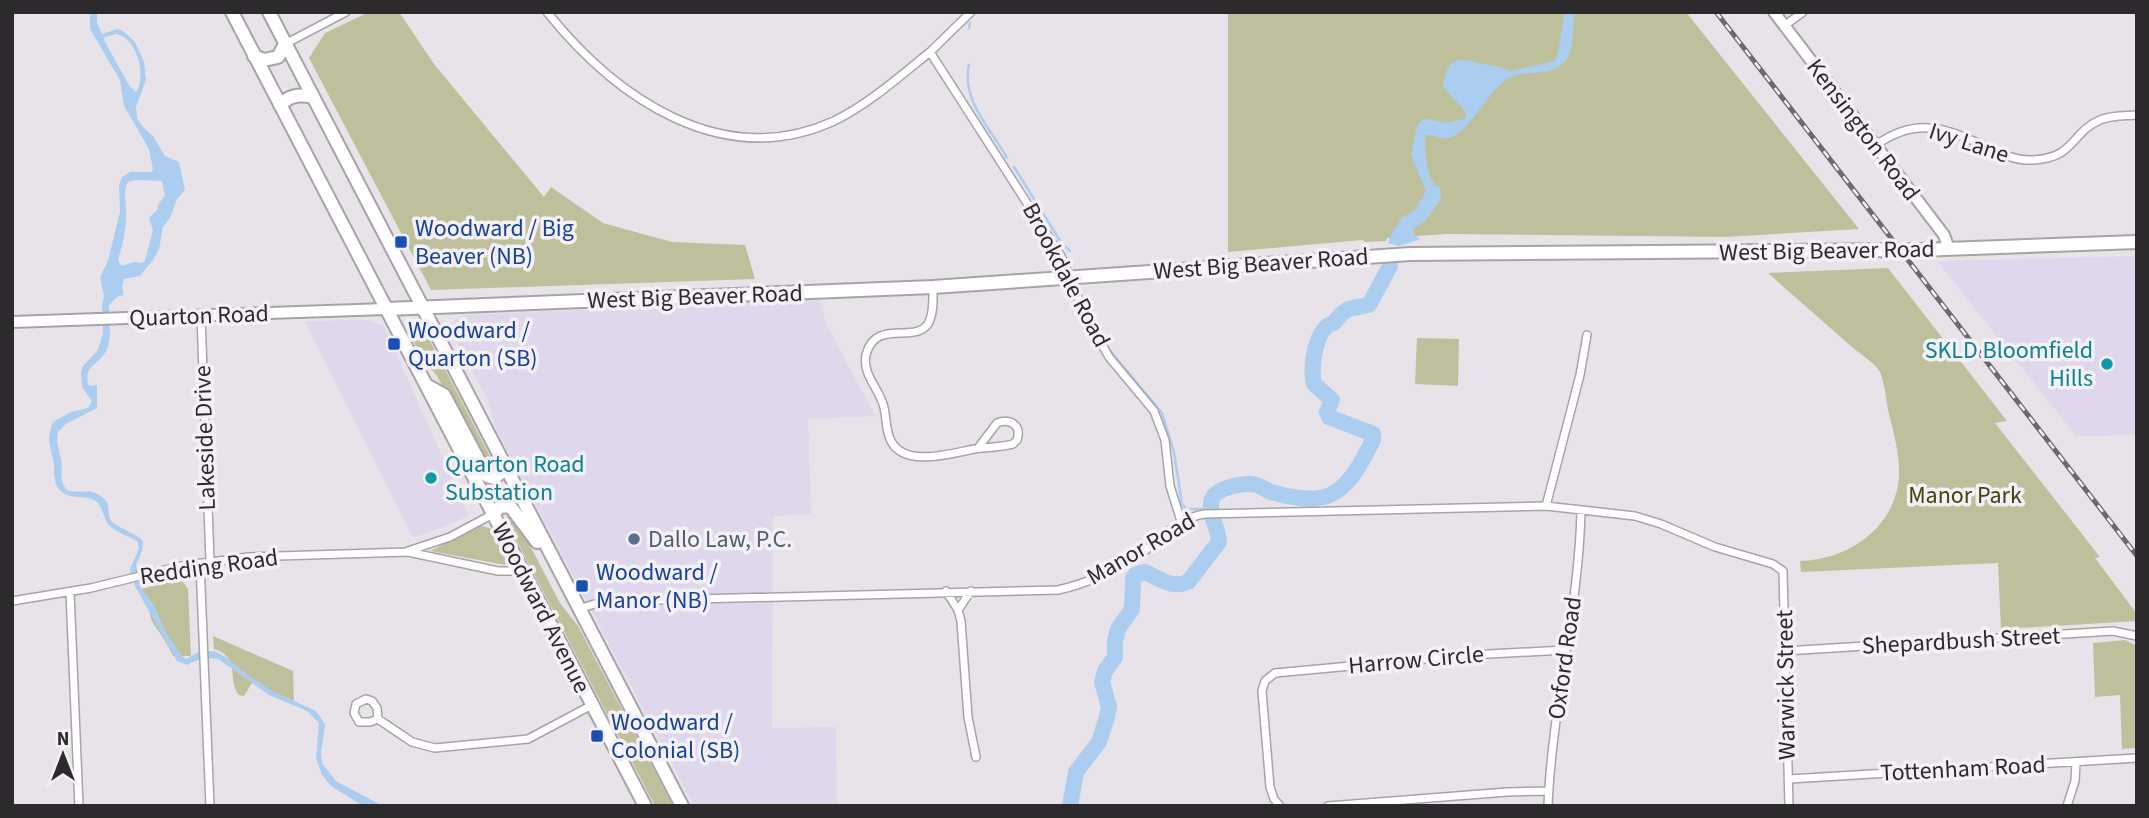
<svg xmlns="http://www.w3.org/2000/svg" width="2149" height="818" viewBox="0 0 2149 818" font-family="'Source Sans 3',sans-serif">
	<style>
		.commercial { fill: #dfd7ec }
		.green { fill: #bec09c }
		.water { fill: #abcdf0; fill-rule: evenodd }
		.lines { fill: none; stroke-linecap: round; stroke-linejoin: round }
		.stream { stroke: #abcdf0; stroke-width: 2.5 }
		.river { stroke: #abcdf0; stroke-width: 16 }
		.street-casing { stroke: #a8a3a9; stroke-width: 10 }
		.secondary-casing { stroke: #a8a3a9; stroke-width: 14 }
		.primary-casing { stroke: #a8a3a9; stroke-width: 16 }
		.street { stroke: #fff; stroke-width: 7 }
		.secondary { stroke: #fff; stroke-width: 10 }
		.primary { stroke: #fff; stroke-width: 12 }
		.rail-casing { stroke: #6c696d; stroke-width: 5 }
		.rail { stroke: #f5f0f6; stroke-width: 2.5; stroke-dasharray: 8; stroke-linecap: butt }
		.transit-dot { fill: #1a4fb4; stroke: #f5f0f6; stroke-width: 2.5 }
		.culture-dot { fill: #0f9aa8; stroke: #f5f0f6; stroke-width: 2.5 }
		.service-dot { fill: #5c6f8a; stroke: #f5f0f6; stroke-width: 2.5 }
		.labels { text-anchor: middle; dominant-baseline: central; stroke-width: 7; stroke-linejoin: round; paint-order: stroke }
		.street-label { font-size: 24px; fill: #2c2a2d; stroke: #f5f0f6 }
		.transit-label { font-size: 24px; fill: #164399; stroke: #f5f0f6; text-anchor: start }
		.culture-label { font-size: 24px; fill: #0d838f; stroke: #f5f0f6; text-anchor: end }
		.park-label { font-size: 24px; fill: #42430d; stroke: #f5f0f6 }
		.service-label { font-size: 24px; fill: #4e5e75; stroke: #f5f0f6; text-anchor: start }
	</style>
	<rect width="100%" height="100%" fill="#e8e3e9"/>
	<path class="commercial" d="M2137 256V435L2076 436 1937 261Z
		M820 300 826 323 875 416 808 419 811 514 773 516 772 728 836 727 837 806H694L498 433 486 397 453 334 452 324 459 317 466 315Z
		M369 320 384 326 469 516 428 533 413 537 305 321Z"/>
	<path class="green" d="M369 12H399L434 64 544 197 551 187 603 223 672 242 745 245 755 279 431 290 309 58 325 33Z
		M1228 12H1686L1859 229 1725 237 1447 234 1387 238 1386 241 1365 242 1363 240 1228 252Z
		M1888 268 2007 421 1995 423 2100 557 2095 558 2137 614V621L2001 629 1998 563 1801 572 1800 561C1848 560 1895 528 1899 477 1900 455 1894 434 1889 414 1886 401 1885 383 1880 372 1875 363 1860 354 1852 347 1824 322 1796 298 1768 273Z
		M409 333H426L492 460V467L488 468 483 463 437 376 423 360Z
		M1417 338 1459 339 1458 386 1415 384Z
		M508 515H512L518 523 560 603 578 626 673 806H655L509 526 506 518Z
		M481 526 490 528 507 560 505 565 430 551Z
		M178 580 183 582 188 589 191 656H173C168 645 162 636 155 626 147 615 151 600 140 589Z
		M213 636 293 671 294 701 252 683 244 696 239 695C226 678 242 658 214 649Z
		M2125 640 2137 646V748L2122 749 2120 695 2095 697 2093 643Z"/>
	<path class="water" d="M90 12H97V23L102 34 117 29 123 31 135 42 144 62 146 80 136 107 137 118 142 126 153 136 165 156 179 162 185 190 177 199 170 218 163 227 159 249 153 260 140 276 124 279 122 286 124 295 117 297 109 305C109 319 112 337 107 349 100 366 82 364 89 386L97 385V408L66 424 58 432C56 443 59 449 61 459 64 472 57 480 68 491 86 494 92 486 107 502 109 507 108 514 110 519 113 526 134 532 143 541L142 551 136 565 141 588 154 605 166 632 182 656 186 659 200 651H214L228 658 241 670 272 691 316 711 325 724 321 754 322 763 336 781 383 806H363L331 786 322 775 316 758 319 723 307 711 269 695 218 659C207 657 197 659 187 665L177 661 135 586 130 569 139 549 138 542C129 535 118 534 110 526 103 519 103 508 97 502 89 495 74 499 65 494 53 487 54 477 54 465 52 447 45 444 53 422L71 412 88 408 92 401 82 387 81 372 83 366 98 350 103 333 102 306 104 296 100 277 108 261 120 212 119 185 122 177 130 172H151L153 169 149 149 124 106 120 80 90 29ZM116 34C137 37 147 76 136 92L130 87 104 40 105 37ZM135 180 162 181 165 196 159 203 157 210 149 218 153 230 145 261 142 263 135 262 121 266 118 259C123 245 126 230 126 215 127 203 122 192 128 182Z
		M1565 12H1575C1572 26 1575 48 1566 60 1552 79 1523 68 1507 79 1488 92 1470 130 1452 137 1443 141 1435 134 1426 135 1423 142 1427 173 1432 181 1433 183 1438 187 1440 188L1441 199 1426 220 1413 230V234L1421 239 1399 246 1388 243 1390 236 1402 218 1415 210 1426 191 1411 155 1417 126 1422 120 1427 119 1447 123 1464 119 1466 116 1465 111 1443 87C1448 54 1458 58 1483 64 1495 66 1499 66 1510 71L1555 61C1560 53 1562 24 1565 12Z"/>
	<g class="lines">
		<path class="stream" d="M969 28 970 23
			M969 65C961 101 992 130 1007 158
			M1014 167 1062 244 1070 251
			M1089 298 1095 322 1108 348 1162 413 1174 452 1182 504 1186 509H1211"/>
		<path class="river" d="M1070 806 1076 772 1099 742 1107 717 1109 707 1102 682 1105 671 1115 657V641L1118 629 1132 609 1133 579 1135 575 1145 572C1160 579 1172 589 1188 582L1219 542C1219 528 1207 513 1212 499 1217 487 1245 482 1256 485 1261 486 1266 490 1271 492 1287 497 1314 502 1330 495 1351 486 1363 459 1373 440V434L1329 417 1327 412 1332 400 1314 384C1310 368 1315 327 1334 323 1346 306 1350 309 1369 305L1390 266"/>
		<defs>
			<path id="street" d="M547 12C616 98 722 172 834 121 869 104 900 76 930 52
				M971 12 930 52 1061 256 1085 315 1109 357 1154 411 1165 440 1170 486 1181 521
				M1784 26 1803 12
				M285 44 346 12
				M1876 145C1918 115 1948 129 1991 149 2004 155 2018 161 2032 160 2076 158 2070 133 2100 120 2111 115 2125 116 2137 115
				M933 287C933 298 934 314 928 324 914 344 875 318 866 355 862 373 878 388 883 404 887 416 885 430 891 441 906 470 957 451 981 448 992 447 1002 447 1013 444L1017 440C1022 425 1010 418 997 423L978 448
				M201 316 210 561
				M1546 506 1580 375 1587 335
				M408 551 450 537 493 514
				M200 563 210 806
				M946 591 958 610 961 621 968 717 976 757
				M70 592 79 806
				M12 601 91 588 181 566 248 557 408 552 498 571H522
				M579 609 601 602 618 601 1058 590C1089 583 1115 571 1142 553 1162 538 1180 517 1205 514L1546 506 1635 516 1661 524 1715 547 1773 564 1783 571 1789 806
				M958 610 971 591
				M1784 651 2113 631 2137 636
				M378 719 370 722H359L354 713 356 704 366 699 372 701 377 708 378 719 412 742 435 748 528 739 592 705
				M1789 779 2137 758
				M1280 806 1274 799 1270 787 1262 691 1265 681 1275 673 1470 655 1565 650
				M1328 806 1507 792 1549 791
				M1548 806C1552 707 1579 609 1581 510
				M2067 806 2075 781 2076 762"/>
			<path id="secondary" d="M1774 12 1944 235 1949 249
				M12 322 386 309"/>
			<path id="primary" d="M232 12 645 806
				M269 12 682 806
				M254 56 264 60 278 57 285 44
				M280 105C290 95 299 94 313 97
				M386 309 933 287 1410 254 1918 250 2137 242
				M426 385 444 395 487 476 494 478 505 469
				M493 514 500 507 510 506 537 542"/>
		</defs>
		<use href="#street" class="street-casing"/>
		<use href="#secondary" class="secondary-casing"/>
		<use href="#primary" class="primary-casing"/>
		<use href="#street" class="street"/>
		<use href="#secondary" class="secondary"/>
		<use href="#primary" class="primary"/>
		<defs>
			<path id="rail" d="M1716 12 2137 556"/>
		</defs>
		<use href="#rail" class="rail-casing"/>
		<use href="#rail" class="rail"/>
	</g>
	<g class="transit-dot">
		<rect x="394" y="235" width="14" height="14" rx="3.5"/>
		<rect x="387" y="337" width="14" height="14" rx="3.5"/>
		<rect x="575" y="579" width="14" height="14" rx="3.5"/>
		<rect x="590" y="729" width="14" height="14" rx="3.5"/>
	</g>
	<g class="culture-dot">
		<circle cx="2107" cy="364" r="7"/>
		<circle cx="431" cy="478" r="7"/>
	</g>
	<circle class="service-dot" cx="634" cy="539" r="7"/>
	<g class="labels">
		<g class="street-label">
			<text transform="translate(1863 130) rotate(53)">Kensington Road</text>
			<text transform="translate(1969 143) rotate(18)">Ivy Lane</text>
			<text transform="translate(1827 251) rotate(-1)">West Big Beaver Road</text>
			<text transform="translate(1261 264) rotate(-4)">West Big Beaver Road</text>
			<text transform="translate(1066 275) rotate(62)">Brookdale Road</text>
			<text transform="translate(695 297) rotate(-2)">West Big Beaver Road</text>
			<text transform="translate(199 316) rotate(-2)">Quarton Road</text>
			<text transform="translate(205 438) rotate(-92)">Lakeside Drive</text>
			<text transform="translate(1141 549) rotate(-30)">Manor Road</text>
			<text transform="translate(209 567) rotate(-8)">Redding Road</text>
			<text transform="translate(541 608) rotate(63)">Woodward Avenue</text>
			<text transform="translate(1961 641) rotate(-3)">Shepardbush Street</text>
			<text transform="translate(1565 658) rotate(-82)">Oxford Road</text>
			<text transform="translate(1416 660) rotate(-5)">Harrow Circle</text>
			<text transform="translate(1786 685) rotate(-91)">Warwick Street</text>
			<text transform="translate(1963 769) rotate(-3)">Tottenham Road</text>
		</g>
		<g class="transit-label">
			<text x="415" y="228">Woodward / Big<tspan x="415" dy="28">Beaver (NB)</tspan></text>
			<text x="408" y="330">Woodward /<tspan x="408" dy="28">Quarton (SB)</tspan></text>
			<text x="596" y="572">Woodward /<tspan x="596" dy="28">Manor (NB)</tspan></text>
			<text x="611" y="722">Woodward /<tspan x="611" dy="28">Colonial (SB)</tspan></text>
		</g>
		<g class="culture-label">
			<text x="2093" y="350">SKLD Bloomfield<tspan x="2093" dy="28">Hills</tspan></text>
			<text x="445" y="464" text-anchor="start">Quarton Road<tspan x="445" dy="28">Substation</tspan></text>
		</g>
		<g class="park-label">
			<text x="1965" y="495">Manor Park</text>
		</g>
		<g class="service-label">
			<text x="648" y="539">Dallo Law, P.C.</text>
		</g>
	</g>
	<rect width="2149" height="818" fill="none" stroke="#2c2a2d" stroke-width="28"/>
	<g transform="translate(63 755)" stroke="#f5f0f6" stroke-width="5" paint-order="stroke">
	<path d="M0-5L12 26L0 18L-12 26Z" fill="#2c2a2d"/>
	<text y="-10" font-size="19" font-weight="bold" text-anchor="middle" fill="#2c2a2d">N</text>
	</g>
</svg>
